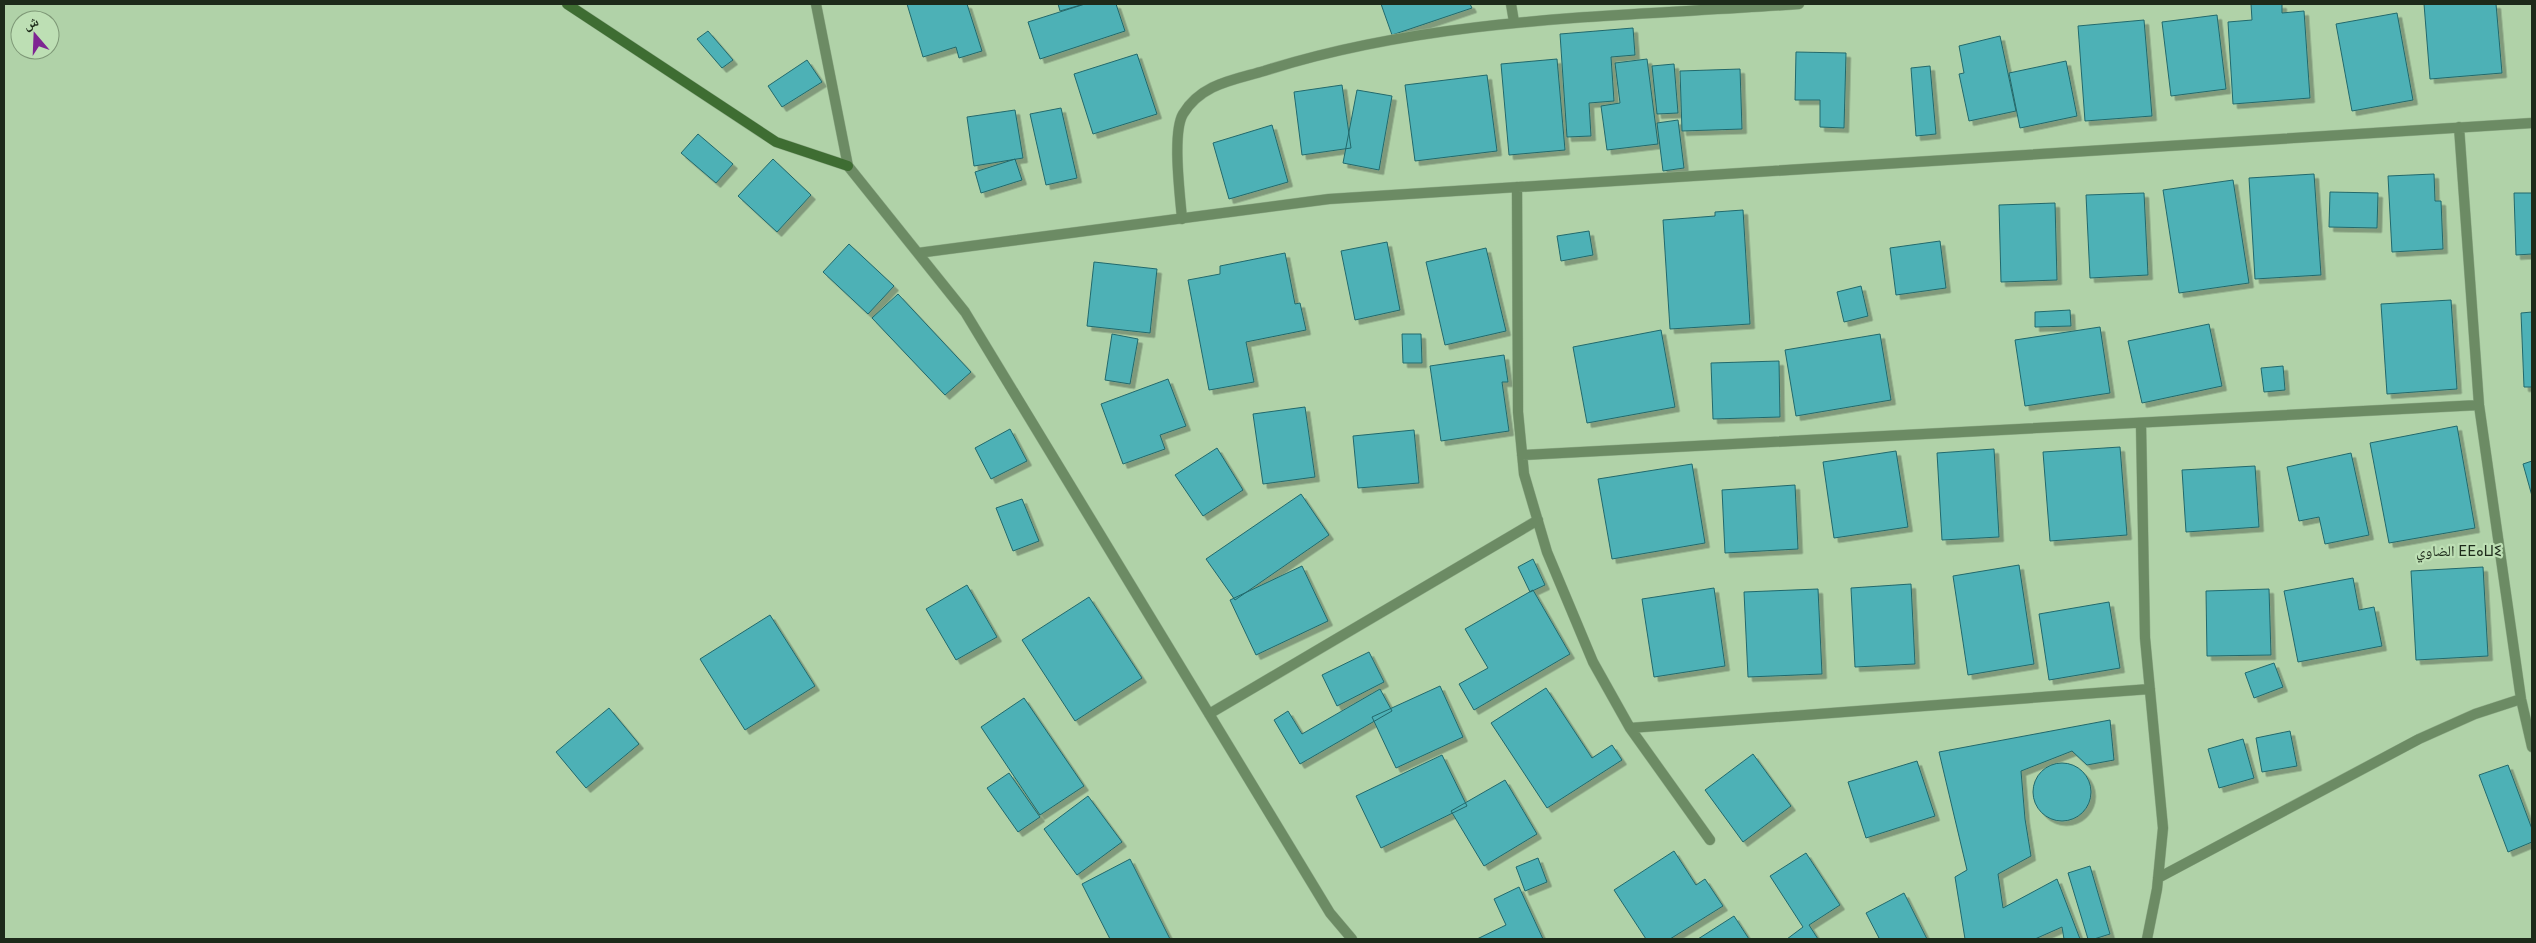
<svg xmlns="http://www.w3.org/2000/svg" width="2536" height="943" viewBox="0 0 2536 943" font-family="Raleway,'Noto Naskh Arabic','Noto Sans Tifinagh',sans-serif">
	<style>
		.building { fill: #4db1b6; stroke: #22696c; filter: url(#shadow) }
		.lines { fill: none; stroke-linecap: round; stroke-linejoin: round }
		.street-casing { stroke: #93b08c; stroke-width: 11 }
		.secondary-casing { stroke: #93b08c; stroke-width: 11 }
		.street { stroke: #6c8b64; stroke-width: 10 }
		.secondary { stroke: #3e6d32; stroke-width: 10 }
		.labels { text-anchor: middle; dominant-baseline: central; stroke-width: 4.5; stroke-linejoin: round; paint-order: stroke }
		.quarter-label { font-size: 15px; fill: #1d2a1a; stroke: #bddfb4 }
	</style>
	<defs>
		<filter id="shadow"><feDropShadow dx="4.5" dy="4.5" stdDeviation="0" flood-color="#0004"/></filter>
	</defs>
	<rect width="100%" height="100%" fill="#b0d2a8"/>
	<path class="building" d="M907 4H967L982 51 959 58 956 47 923 57Z
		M1058 4H1084L1060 11Z
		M1085 4H1116L1125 31 1040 59 1028 22Z
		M1381 4H1470L1472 8 1392 35Z
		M2251 4H2282V13L2304 11 2310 98 2233 104 2228 22 2252 20Z
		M2424 4H2496L2502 73 2430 79Z
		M2397 13 2413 100 2352 111 2336 24Z
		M2217 15 2226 89 2171 96 2162 22Z
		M2144 20 2152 116 2085 121 2078 26Z
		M1633 28 1635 55 1611 57 1614 101 1589 103 1591 136 1567 137 1560 34Z
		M708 31 733 60 722 68 697 39Z
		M2000 36 2016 111 1969 121 1959 74 1964 73 1959 46Z
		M1796 52 1846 53 1844 128 1820 127V100H1795Z
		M1137 54 1157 114 1093 134 1074 74Z
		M1557 59 1565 150 1509 155 1501 64Z
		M1647 59 1658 144 1607 150 1601 106 1620 103 1615 63Z
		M807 60 822 82 782 107 768 86Z
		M2066 61 2077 116 2020 128 2009 73Z
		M1674 64 1678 113 1657 114 1652 66Z
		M1930 66 1936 134 1916 136 1911 68Z
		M1740 69 1742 129 1682 131 1680 71Z
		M1487 75 1497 151 1415 161 1405 85Z
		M1342 85 1351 148 1302 155 1294 92Z
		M1357 90 1392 96 1379 170 1343 163Z
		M1061 108 1077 178 1046 185 1030 114Z
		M1015 110 1023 158 974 166 967 117Z
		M1678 120 1684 168 1663 171 1657 123Z
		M1272 125 1288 182 1229 199 1213 143Z
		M698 134 733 164 716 183 681 153Z
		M773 159 811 195 777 232 738 196Z
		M1015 159 1022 180 981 193 975 172Z
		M2314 174 2321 275 2255 279 2249 178Z
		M2434 174 2435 201H2441L2443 249 2392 252 2388 176Z
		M2233 180 2249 283 2179 293 2163 190Z
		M2330 192 2378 193 2377 228 2329 227Z
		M2144 193 2148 275 2090 278 2086 195Z
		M2514 193H2532V254L2516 255Z
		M2055 203 2057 280 2001 282 1999 205Z
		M1743 210 1750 324 1670 329 1663 220 1715 216V212Z
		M1589 231 1593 255 1561 261 1557 236Z
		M1940 241 1946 288 1896 295 1890 248Z
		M1387 242 1400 310 1355 320 1341 251Z
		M849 244 894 286 868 314 823 272Z
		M1486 248 1506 331 1445 345 1426 262Z
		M1285 253 1295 304 1300 303 1306 330 1246 342 1254 382 1209 390 1188 280 1220 274V266Z
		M1094 262 1157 269 1150 333 1087 326Z
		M1861 286 1868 316 1844 322 1837 292Z
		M898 294 971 372 945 395 872 318Z
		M2451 300 2457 389 2387 394 2381 304Z
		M2070 310 2071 326 2035 327V312Z
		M2532 312V387H2524L2521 313Z
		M2209 324 2222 386 2142 403 2128 341Z
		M2100 327 2110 393 2025 406 2015 340Z
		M1661 330 1675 407 1587 423 1573 347Z
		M1112 334 1138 339 1130 384 1105 380Z
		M1402 334H1421L1422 363H1403Z
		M1880 334 1891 400 1796 416 1785 350Z
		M1504 355 1508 382H1502L1509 431 1441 441 1430 366Z
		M1779 361 1780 417 1713 419 1711 363Z
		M2283 366 2285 390 2264 392 2261 368Z
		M1168 379 1186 426 1160 435 1165 449 1123 464 1101 404Z
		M1305 407 1315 477 1263 484 1253 414Z
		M2457 426 2475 528 2389 543 2370 443Z
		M1010 429 1027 461 991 479 975 448Z
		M1414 430 1419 483 1358 488 1353 436Z
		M2120 447 2127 535 2050 541 2043 452Z
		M1217 448 1243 490 1203 516 1175 475Z
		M1994 449 1999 537 1942 540 1937 453Z
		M1896 451 1908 527 1834 538 1823 462Z
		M2351 453 2369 535 2325 544 2319 517 2299 521 2287 467Z
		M2532 461V496L2523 464Z
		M1692 464 1705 543 1612 559 1598 479Z
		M2255 466 2259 527 2186 532 2182 470Z
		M1795 485 1798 549 1725 553 1722 490Z
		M1301 494 1329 535 1235 600 1206 559Z
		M1022 499 1039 541 1013 551 996 508Z
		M1533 559 1545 585 1530 592 1518 567Z
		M2019 565 2034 664 1968 675 1953 576Z
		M1302 566 1328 621 1256 655 1230 600Z
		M2483 567 2488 656 2416 660 2411 571Z
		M2353 578 2359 610 2374 607 2382 646 2298 662 2284 591Z
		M1911 584 1915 664 1855 667 1851 588Z
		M967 585 997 637 956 660 926 609Z
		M1714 588 1725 666 1654 677 1642 599Z
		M1818 589 1822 674 1748 677 1744 592Z
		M2269 589 2271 655 2207 656 2206 591Z
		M1533 590 1570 654 1474 710 1459 684 1488 668 1465 629Z
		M1089 597 1142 678 1075 721 1022 640Z
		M2109 602 2120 668 2049 680 2039 614Z
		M770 615 815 686 745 730 700 659Z
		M1369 652 1384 682 1337 706 1322 675Z
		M2274 663 2283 687 2254 698 2245 673Z
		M1440 686 1463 737 1396 768 1372 717Z
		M1546 688 1592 758 1612 745 1622 760 1547 808 1491 723Z
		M1380 689 1392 711 1300 764 1274 720 1288 711 1302 734Z
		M1024 698 1084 786 1040 815 981 727Z
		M609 708 639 744 586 788 556 752Z
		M2110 720 2114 760 2087 765 2072 751 2021 771 2025 819 2031 856 1998 874 2003 908 2057 879 2080 939H2064L2062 927 2035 939H1965L1955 877 1967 870 1939 752Z
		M2290 731 2297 766 2262 772 2256 738Z
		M2243 739 2254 778 2219 788 2208 749Z
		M1753 754 1791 806 1743 842 1705 790Z
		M1442 755 1467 806 1381 848 1356 796Z
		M1917 761 1935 816 1866 838 1848 782Z
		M2033 792a29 29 0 1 1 58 0a29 29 0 1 1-58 0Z
		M2508 765 2532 829V842L2508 852 2479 775Z
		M1009 773 1040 817 1018 832 987 788Z
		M1505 780 1537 834 1484 866 1451 811Z
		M1088 796 1122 842 1077 875 1044 829Z
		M1674 851 1696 885 1705 879 1723 906 1670 939H1646L1614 890Z
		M1806 853 1840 905 1809 925 1818 939H1787L1803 927 1770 876Z
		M1538 858 1547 882 1525 891 1516 867Z
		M1130 859 1170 939H1110L1082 884Z
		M2090 866 2110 934 2094 939H2088L2068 873Z
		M1519 887 1543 939H1477L1506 925 1494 899Z
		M1904 893 1927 939H1876L1879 938 1866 913Z
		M1734 916 1749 939H1698Z"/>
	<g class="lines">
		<defs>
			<path id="street" d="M816 4 848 166 965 312 1330 913 1352 939
				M1511 4 1514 22
				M2459 127 2479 405 2521 699 2532 747
				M1517 187 1518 412 1524 474 1547 552 1593 662 1630 728 1710 840
				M1182 219C1180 195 1172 133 1183 114 1201 84 1233 80 1264 71 1437 16 1619 17 1799 4
				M918 253 1329 199 2532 123
				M2141 424 2145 638 2163 828 2157 889 2147 939
				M1522 455 2479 405
				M1209 714 1538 520
				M1630 728 2150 689
				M2158 878 2419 739 2475 714 2521 699"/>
			<path id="secondary" d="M567 4 776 142 848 166"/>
		</defs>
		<use href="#street" class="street-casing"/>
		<use href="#secondary" class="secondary-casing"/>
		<use href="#street" class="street"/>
		<use href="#secondary" class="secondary"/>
	</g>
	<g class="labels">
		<g class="quarter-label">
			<text x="2459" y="551">الضاوي ⴹⴹⴰⵡⵉ</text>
		</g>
	</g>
	<rect width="2536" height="943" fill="none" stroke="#1d2a1a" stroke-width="10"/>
	<g transform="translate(35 35) rotate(341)"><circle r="24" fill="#bddfb4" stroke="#7d9776"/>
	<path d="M0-4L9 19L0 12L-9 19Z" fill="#7e2592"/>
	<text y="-8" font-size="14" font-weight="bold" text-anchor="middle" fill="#1d2a1a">ش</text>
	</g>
</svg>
